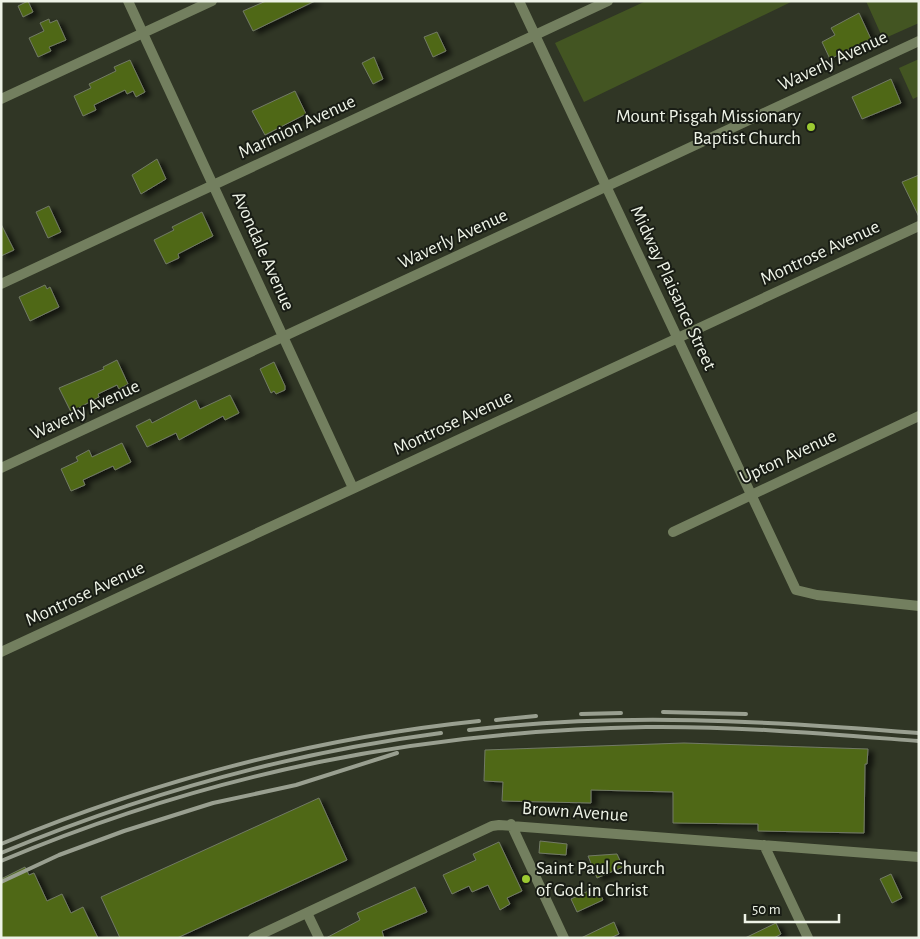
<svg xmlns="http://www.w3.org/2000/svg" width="920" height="939" viewBox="0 0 920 939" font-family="'Alegreya Sans',sans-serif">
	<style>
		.green { fill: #435522 }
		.building { fill: #4f6815; stroke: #727a66; filter: url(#shadow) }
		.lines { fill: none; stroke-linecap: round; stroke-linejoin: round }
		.street { stroke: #737f5f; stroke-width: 10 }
		.rail { stroke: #999f90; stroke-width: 4 }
		.poi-dot { fill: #9cca32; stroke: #191d15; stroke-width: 2 }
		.labels { text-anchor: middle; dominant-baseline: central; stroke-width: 4; stroke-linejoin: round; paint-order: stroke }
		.street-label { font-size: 19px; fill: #eef3e7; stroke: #191d15 }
		.poi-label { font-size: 19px; fill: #eef3e7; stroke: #191d15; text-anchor: end }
	</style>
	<defs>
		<filter id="shadow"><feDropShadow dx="5.5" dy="3" stdDeviation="2.5" flood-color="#0009"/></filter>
	</defs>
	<rect width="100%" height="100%" fill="#303625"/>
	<path class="green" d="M646 1H791V2L584 102 555 43Z
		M866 1H919V23L883 39Z
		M919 59V96L913 99 899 68Z"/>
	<path class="building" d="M28 1 33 12 23 17 18 6Z
		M266 1H315L253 31 243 11Z
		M859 13 871 39 830 59 822 42 835 35 831 28Z
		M49 19 50 23 57 20 66 40 49 47 51 51 38 57 29 38 44 31 40 23Z
		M437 32 446 51 433 57 424 37Z
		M374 57 383 79 373 84 362 63Z
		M130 60 145 92 136 97 133 91 127 94 125 90 94 105 96 110 83 116 74 96 91 88 89 84 116 71 114 67Z
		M891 79 901 103 862 119 852 97Z
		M295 91 306 114 265 135 252 111Z
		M157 159 166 179 141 194 132 175Z
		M919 175V217L902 182Z
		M49 206 61 232 48 238 36 212Z
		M202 212 213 236 178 254 179 258 166 264 154 240 174 230 172 227Z
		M1 224 14 250 1 256Z
		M45 285 47 289 50 287 59 307 30 321 19 297Z
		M117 360 128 384 119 389 117 385 98 394 99 397 71 412 59 388 104 369 103 367Z
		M274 362 285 386V390L276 394 274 391 271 393 260 369Z
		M230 395 239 413 225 420 223 416 179 440 176 433 147 447 136 426 150 419 152 423 196 400 200 409Z
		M122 443 131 462 115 470 113 466 83 480 85 485 71 491 61 469 78 461 76 457 89 450 92 457Z
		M684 743 868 749 867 764H865L864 833 758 831V824L673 823V792L591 790V803L502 801 503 782 484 781 485 750Z
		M319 798 347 860 177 938H120L101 897Z
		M540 841 567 844 566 855 539 853Z
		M499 842 522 891 507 898 510 904 500 910 488 885 472 892 469 886 452 894 443 875 476 860 473 854Z
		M617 854 623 867 597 878 588 856Z
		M25 867 29 875 34 873 47 901 62 894 71 913 83 907 98 938H1V879Z
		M891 874 902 898 892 903 880 879Z
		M415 887 427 912 382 931 384 938H326L360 920 357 913Z
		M597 887 603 900 577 912 571 899Z
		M614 922 619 934 610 938H581Z
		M776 923 781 934 774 938H745Z"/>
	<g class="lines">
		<path class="street" d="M128 1 353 488
			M519 1 796 590 817 595 919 606
			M1 99 212 1
			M1 284 608 1
			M1 468 919 41
			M673 532 919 416
			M1 652 919 226
			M511 824 564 938
			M764 845 808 938
			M307 913 319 938
			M253 938 492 826 499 825 919 857"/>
		<path class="rail" d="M663 712 746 714
			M581 714 621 713
			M496 720 536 716
			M469 730C618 712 769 721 919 733
			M1 844C154 781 314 738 479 721
			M1 853C143 794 289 753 441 733
			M1 861C210 773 419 731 646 727 737 726 828 734 919 741
			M1 882 59 855 124 831 213 803 296 785 397 753"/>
	</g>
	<g class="poi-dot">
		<circle cx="811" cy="127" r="5"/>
		<circle cx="526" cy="879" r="5"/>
	</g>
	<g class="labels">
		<g class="street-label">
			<text transform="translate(833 61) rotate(-25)">Waverly Avenue</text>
			<text transform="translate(297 127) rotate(-25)">Marmion Avenue</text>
			<text transform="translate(453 239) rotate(-25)">Waverly Avenue</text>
			<text transform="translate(263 251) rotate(66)">Avondale Avenue</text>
			<text transform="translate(820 253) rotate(-25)">Montrose Avenue</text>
			<text transform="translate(673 288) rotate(65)">Midway Plaisance Street</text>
			<text transform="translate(85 410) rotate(-25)">Waverly Avenue</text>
			<text transform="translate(453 423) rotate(-25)">Montrose Avenue</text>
			<text transform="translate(788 457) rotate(-25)">Upton Avenue</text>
			<text transform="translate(85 594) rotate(-25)">Montrose Avenue</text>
			<text transform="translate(575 812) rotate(4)">Brown Avenue</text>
		</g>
		<g class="poi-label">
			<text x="801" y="116">Mount Pisgah Missionary<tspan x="801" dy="22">Baptist Church</tspan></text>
			<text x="536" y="868" text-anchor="start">Saint Paul Church<tspan x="536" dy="22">of God in Christ</tspan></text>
		</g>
	</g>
	<rect width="920" height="939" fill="none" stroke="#eef3e7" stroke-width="5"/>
	<path d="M745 914v8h94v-8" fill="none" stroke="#eef3e7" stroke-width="2.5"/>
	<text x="752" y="914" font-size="15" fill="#eef3e7" stroke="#191d15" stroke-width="4" paint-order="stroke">50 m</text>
</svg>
